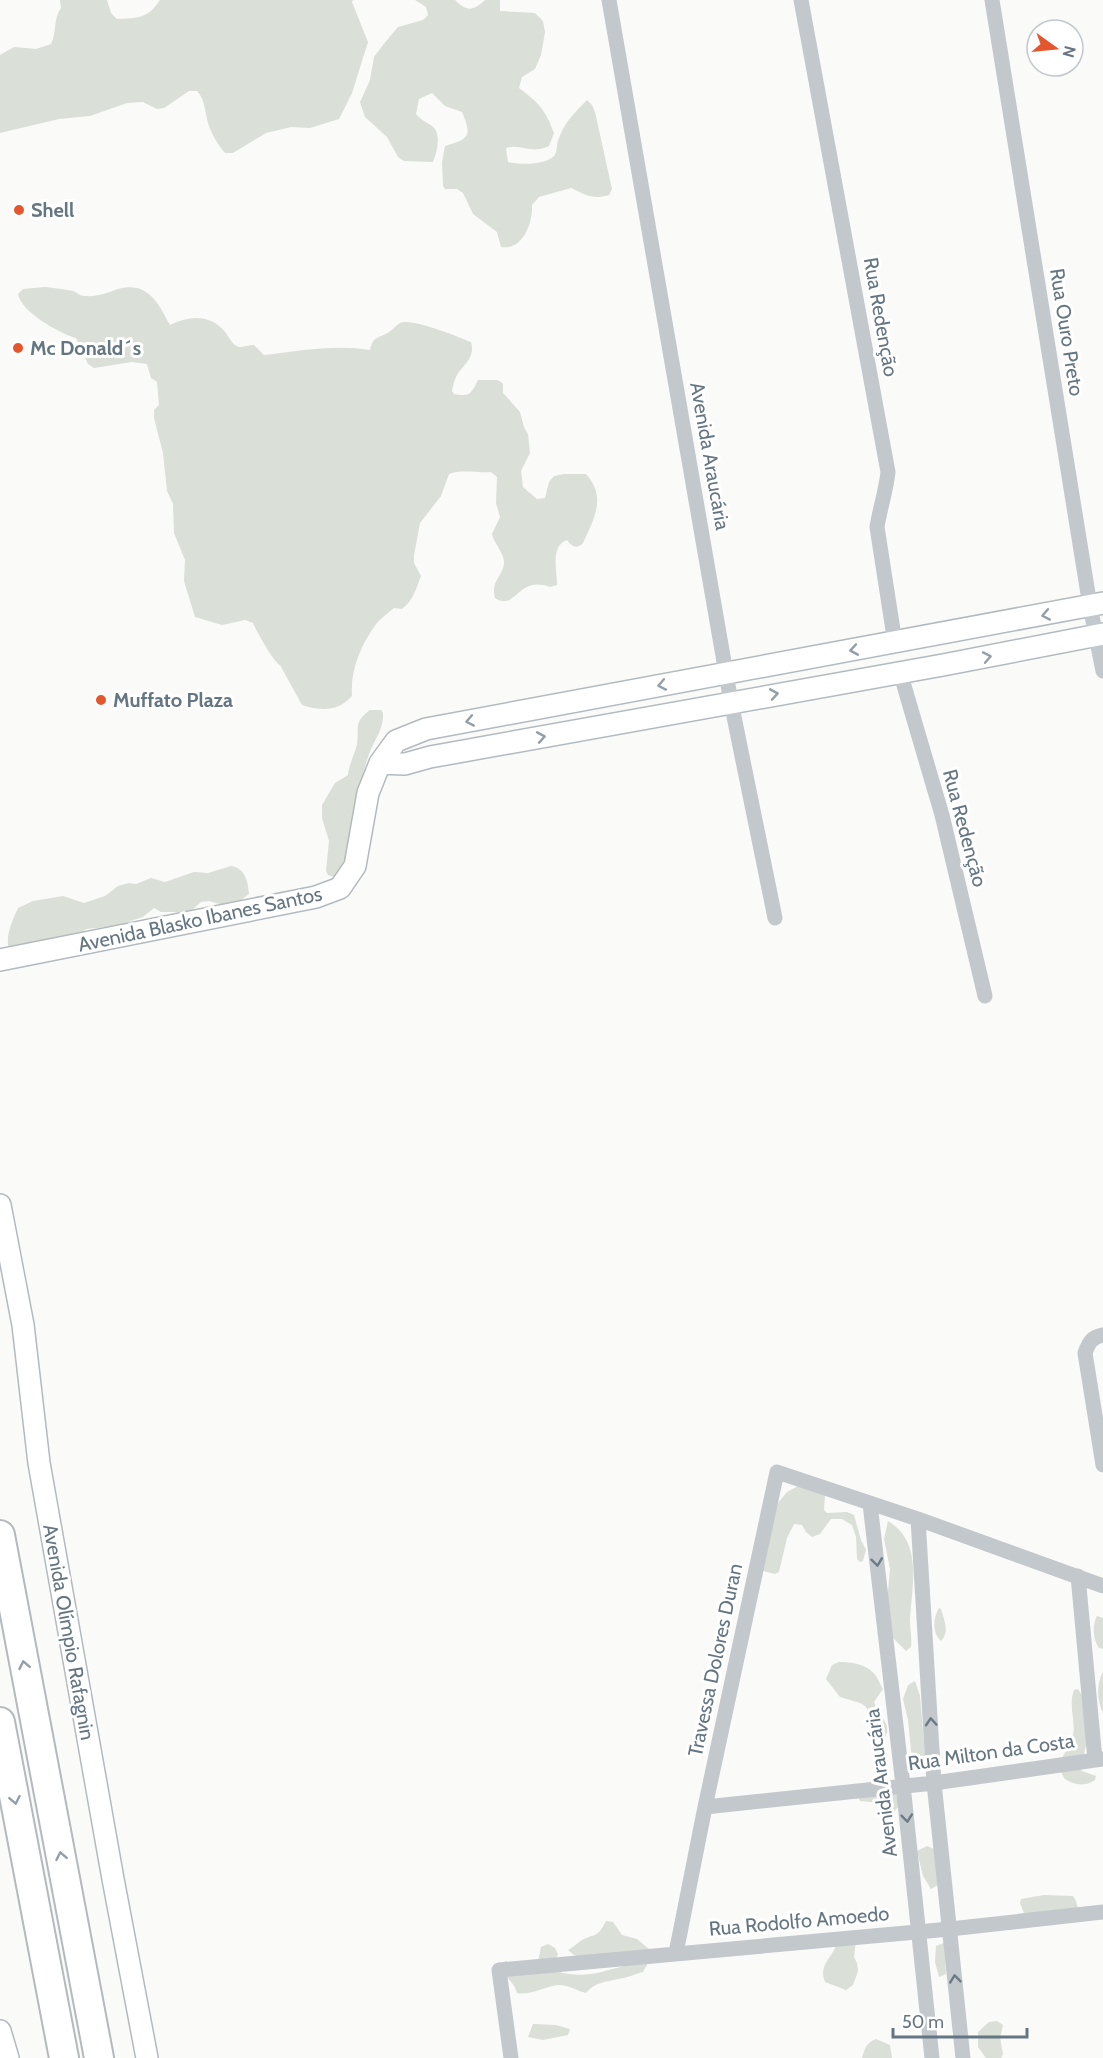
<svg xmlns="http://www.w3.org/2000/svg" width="1103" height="2058" viewBox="0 0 1103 2058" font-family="Cabin,sans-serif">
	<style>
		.green { fill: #dadfd7 }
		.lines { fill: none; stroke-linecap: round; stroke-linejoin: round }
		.secondary-casing { stroke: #b3babf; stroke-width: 24 }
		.highway-casing { stroke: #b4b9bd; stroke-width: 32 }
		.street { stroke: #c3c8cc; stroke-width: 15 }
		.secondary { stroke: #fff; stroke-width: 21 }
		.highway { stroke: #fff; stroke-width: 28 }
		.oneway { stroke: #939fa8 }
		.oneway2 { stroke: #6a7a87 }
		.poi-dot { fill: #e4572e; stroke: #fff; stroke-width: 2 }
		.labels { text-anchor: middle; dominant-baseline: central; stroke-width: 6; stroke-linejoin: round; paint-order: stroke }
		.poi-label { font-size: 20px; font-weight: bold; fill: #657683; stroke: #fff; text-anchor: start }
		.street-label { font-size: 20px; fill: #657683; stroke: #fff }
	</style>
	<rect width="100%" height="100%" fill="#fafaf8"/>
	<path class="green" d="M60 0H107L111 13 117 19C137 18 148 19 160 0H353L352 2 368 42 352 93 339 119 310 128 291 127 266 133 233 153H225C218 145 211 133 208 123 205 112 205 99 197 91H189L164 108 157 109 143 102 127 103 90 116 59 119 0 133V55L14 47 36 49 51 44C57 32 53 19 61 8Z
		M415 0H455C467 12 473 11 485 0H500V11L535 13 543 21 545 32 541 55 535 69 522 77 519 88C539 103 545 109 554 133L549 146C530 155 521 143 506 148L508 162C519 165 546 165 554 156 558 151 556 144 559 138 564 123 576 111 587 100L592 105 595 112 612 189 609 195C593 200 586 195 571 188L539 197 532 205C533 222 523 251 501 247L497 232 473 214 463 193 457 189H445L443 186 442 162 445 146C470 139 472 136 462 112L445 106 432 93 419 99 416 114C421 120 426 122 432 126 442 133 437 152 433 162L404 161 398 157 387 137 365 117 360 102 370 80 374 57 383 45 398 27 423 20 428 15 426 7Z
		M45 287C54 288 64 289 73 291 78 293 80 296 85 296 97 297 107 293 118 289 148 281 158 303 170 325 190 315 211 314 226 333 229 338 233 345 239 347 243 347 250 345 254 345L264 355C298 351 336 344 370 350 374 335 378 339 389 332 393 330 396 325 400 323 410 317 459 337 471 342 476 358 463 364 456 377 454 381 453 386 452 391L454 394C470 397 471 394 478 380H497L501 382 503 384V393L520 412 524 427 528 434 530 453 521 471 523 487 537 499 545 498 549 482 554 476 564 474H586C607 497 594 519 583 543 576 550 572 546 567 540 550 546 557 570 557 585L550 587C517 575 516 612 495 598 490 580 505 575 504 561 503 552 494 543 492 534L500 517 496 503 497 477 491 472C477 473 461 469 449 474L441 496 420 523 414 555V563L421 576C416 589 413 601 402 609L394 608C388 613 381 618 376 624 361 645 350 670 352 696 338 712 321 711 302 705L280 665C273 661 257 632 253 623L245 620 222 625 195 617 184 581 185 560 174 533 173 504 167 491 163 453 154 418V410L159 405 157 382 151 378 147 364 132 362 94 368 88 364 76 338C59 333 21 312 18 294L23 289Z
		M370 710H381L383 713C384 730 373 741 368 757 356 794 351 834 343 873L334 877 328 875 326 871 329 841 322 818V805L335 783 348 775C349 765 353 758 356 748 361 730 351 724 370 710Z
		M231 866C245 868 248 881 249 894L237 903 223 905 209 901 201 902 190 912H161L154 908 143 917 115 926 87 929 48 947 9 951C5 935 12 922 18 908L33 901 63 896 84 903 105 896 118 886 129 883 136 884 151 878 165 882 194 872 208 873Z
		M798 1486 825 1495 824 1510 827 1513 847 1512 854 1515 861 1540 866 1550 863 1561 860 1562 857 1559 856 1537 852 1525 842 1519H831L820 1534 812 1537 806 1532 802 1525 794 1524 787 1538 779 1572 775 1574 763 1571 762 1567 777 1504 787 1492Z
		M888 1521C923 1542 912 1585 910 1619 910 1629 912 1638 911 1647L906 1651 890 1635 887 1602 890 1569 884 1539Z
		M939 1608 941 1609C944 1620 950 1632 941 1641 932 1633 933 1618 939 1608Z
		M1097 1616 1103 1618V1649L1099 1648C1093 1640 1092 1625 1097 1616Z
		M839 1662C851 1662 868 1664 876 1676 879 1680 880 1685 883 1689L874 1702C880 1719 897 1727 880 1743L877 1727 866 1707 860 1703 840 1697 826 1679 832 1665Z
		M1103 1672V1713C1097 1700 1096 1685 1103 1672Z
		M915 1681 920 1696 925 1754 924 1763 915 1765 911 1751 908 1720 903 1699 908 1685Z
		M1078 1689C1097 1717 1088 1738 1080 1768L1082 1771 1096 1776 1095 1780C1085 1787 1074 1785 1065 1779 1052 1760 1069 1753 1073 1736 1076 1720 1068 1706 1074 1690Z
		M896 1792 899 1806 894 1812 887 1809 882 1803 860 1801 857 1795Z
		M927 1846 934 1849 938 1885 931 1889 923 1876 917 1851Z
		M1044 1895 1073 1896 1076 1901 1078 1910 1025 1916 1020 1903 1021 1899Z
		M606 1921 613 1922 622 1935 637 1939 649 1949 647 1965 643 1972C635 1974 627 1978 618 1979 606 1982 595 1982 586 1993 577 1991 569 1985 559 1985 545 1986 531 1996 517 1993 514 1979 498 1976 505 1961L512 1963 538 1962 541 1947 548 1944 555 1948 558 1954 555 1961V1971C584 1979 597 1973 624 1966 631 1964 636 1965 643 1962L581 1958 574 1955 568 1950C574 1947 577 1943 582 1940 595 1933 597 1939 606 1921Z
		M856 1941 854 1957 857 1963 858 1971 853 1985 846 1990 825 1982C818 1964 832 1959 837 1943Z
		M944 1943 946 1974 939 1977 935 1962 936 1946Z
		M997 2021 1003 2025 1000 2038 1003 2054 1001 2058H986L978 2047V2032L989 2022Z
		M533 2024 556 2025 570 2029 568 2035 543 2040 528 2037Z
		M876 2039 890 2045 892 2058H862C865 2048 866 2043 876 2039Z"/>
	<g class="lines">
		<defs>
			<path id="secondary" d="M380 763 405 764 430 757 943 665 1103 634
				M0 960 316 897 340 888 355 866 368 793 380 763 396 741 426 729 1103 603
				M0 1205 23 1325 39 1463 113 1879 147 2058
				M0 2031 8 2058"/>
			<path id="highway" d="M0 1535 99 2058
				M0 1722 64 2058"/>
		</defs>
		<use href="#secondary" class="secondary-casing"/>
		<use href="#highway" class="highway-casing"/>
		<path class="street" d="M609 0 731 702 775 918
			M801 0 888 472C886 491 880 508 877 527L895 643
			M992 0 1090 606 1103 671
			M900 672 942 815 985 996
			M1103 1335C1092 1337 1089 1342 1085 1353L1103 1465
			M870 1504 903 1785 932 2058
			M918 1519 934 1783 963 2058
			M1078 1576 1095 1760
			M705 1807 934 1783 1103 1759
			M676 1953 705 1807 777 1472 918 1519 1103 1586
			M511 2058 499 1970 950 1929 1103 1912"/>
		<use href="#secondary" class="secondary"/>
		<use href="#highway" class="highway"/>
	</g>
	<defs><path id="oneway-chevron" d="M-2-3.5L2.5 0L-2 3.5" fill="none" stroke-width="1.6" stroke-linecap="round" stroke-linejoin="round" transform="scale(1.5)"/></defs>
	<g class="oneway">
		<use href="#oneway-chevron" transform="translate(1046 615) rotate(169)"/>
		<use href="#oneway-chevron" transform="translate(854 650) rotate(170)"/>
		<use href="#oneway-chevron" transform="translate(987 657) rotate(-11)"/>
		<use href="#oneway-chevron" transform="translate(662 685) rotate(169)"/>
		<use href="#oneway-chevron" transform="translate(774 694) rotate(-10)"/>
		<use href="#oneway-chevron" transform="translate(470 721) rotate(169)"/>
		<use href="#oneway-chevron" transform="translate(541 737) rotate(-10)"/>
		<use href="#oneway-chevron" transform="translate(24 1665) rotate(-101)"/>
		<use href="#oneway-chevron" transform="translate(15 1800) rotate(79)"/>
		<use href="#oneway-chevron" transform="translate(61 1856) rotate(-101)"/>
	</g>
	<g class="oneway2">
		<use href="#oneway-chevron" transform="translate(877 1562) rotate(83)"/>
		<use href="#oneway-chevron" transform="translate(931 1722) rotate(-94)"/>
		<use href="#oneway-chevron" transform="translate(907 1818) rotate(84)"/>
		<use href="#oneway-chevron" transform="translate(955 1979) rotate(-96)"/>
	</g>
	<g class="poi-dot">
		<circle cx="19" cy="210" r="6"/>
		<circle cx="18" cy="348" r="6"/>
		<circle cx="101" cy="700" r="6"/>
	</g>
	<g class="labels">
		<g class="poi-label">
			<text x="31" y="210">Shell</text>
			<text x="30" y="348">Mc Donald´s</text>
			<text x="113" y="700">Muffato Plaza</text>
		</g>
		<g class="street-label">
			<text transform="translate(881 317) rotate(80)">Rua Redenção</text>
			<text transform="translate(1067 332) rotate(81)">Rua Ouro Preto</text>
			<text transform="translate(710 456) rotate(80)">Avenida Araucária</text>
			<text transform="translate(965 828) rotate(75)">Rua Redenção</text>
			<text transform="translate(200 919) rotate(-12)">Avenida Blasko Ibanes Santos</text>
			<text transform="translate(69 1632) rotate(80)">Avenida Olímpio Rafagnin</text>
			<text transform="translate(715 1660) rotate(-78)">Travessa Dolores Duran</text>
			<text transform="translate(991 1752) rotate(-8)">Rua Milton da Costa</text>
			<text transform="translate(881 1783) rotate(-97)">Avenida Araucária</text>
			<text transform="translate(799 1921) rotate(-5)">Rua Rodolfo Amoedo</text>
		</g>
	</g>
	<g transform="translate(1055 48) rotate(105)"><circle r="28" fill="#ffffff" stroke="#c1c8cd" stroke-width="1.5"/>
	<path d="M0-4.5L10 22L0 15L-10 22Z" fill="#e4572e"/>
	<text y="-9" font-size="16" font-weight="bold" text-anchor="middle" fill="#657683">N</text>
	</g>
	<path d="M893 2028v9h134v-9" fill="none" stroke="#657683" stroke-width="3"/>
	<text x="902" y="2028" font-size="18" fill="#657683" stroke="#ffffff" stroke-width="4.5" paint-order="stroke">50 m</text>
</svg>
